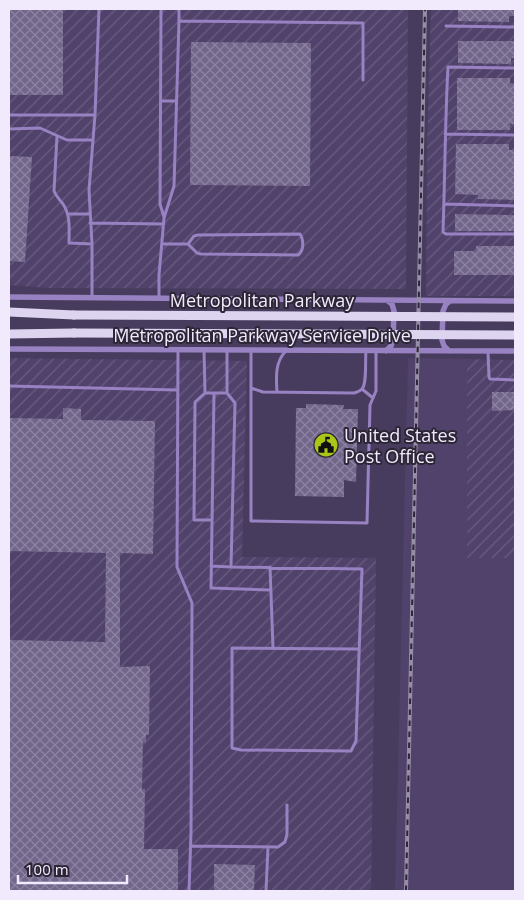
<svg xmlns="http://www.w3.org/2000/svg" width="524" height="900" viewBox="0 0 524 900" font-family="'Open Sans',sans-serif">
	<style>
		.built { fill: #50426b }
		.industrial { fill: url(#industrial-furrows) }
		.building { fill: url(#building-cross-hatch) }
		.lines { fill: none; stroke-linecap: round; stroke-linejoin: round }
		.service { stroke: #9882c2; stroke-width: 3 }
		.minor { stroke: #9882c2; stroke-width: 5.5 }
		.primary { stroke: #ddd5ef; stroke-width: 9 }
		.rail-casing { stroke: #968da7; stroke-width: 4 }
		.rail { stroke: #2c2636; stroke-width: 2; stroke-dasharray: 5.5; stroke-linecap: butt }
		.primary-bridge { stroke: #ddd5ef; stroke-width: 9 }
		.labels { text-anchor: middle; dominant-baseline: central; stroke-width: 4; stroke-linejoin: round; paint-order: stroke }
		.street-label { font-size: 18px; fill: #f0eafc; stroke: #2c2636 }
		.poi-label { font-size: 18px; fill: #f0eafc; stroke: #2c2636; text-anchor: start }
	</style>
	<defs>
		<pattern id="industrial-furrows" width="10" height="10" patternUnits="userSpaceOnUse" patternTransform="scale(1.25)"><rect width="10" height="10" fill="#50426b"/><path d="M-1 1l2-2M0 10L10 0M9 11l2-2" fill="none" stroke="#6a5d81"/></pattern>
		<pattern id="building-cross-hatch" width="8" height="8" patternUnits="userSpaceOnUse" patternTransform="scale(1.25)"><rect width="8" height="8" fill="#72668b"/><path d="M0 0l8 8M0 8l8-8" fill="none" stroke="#8d83a2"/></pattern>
	</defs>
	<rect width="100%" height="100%" fill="#483c5e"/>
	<path class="built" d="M408 358 467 359V558L515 557 514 760 515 761V891H395Z"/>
	<path class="industrial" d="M9 9H408L406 289 49 288 9 285Z
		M431 9H515V296H426L427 147Z
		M9 358 247 361 242 557 376 558 371 891H9Z
		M467 359 515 360V558H467Z"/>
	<path class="building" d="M9 9H63V95H9Z
		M458 9H515V16H509V22L458 21Z
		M458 41H515V58H511V64L458 63Z
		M191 42 311 43 310 186 190 185Z
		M457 78H510V83L515 84V124H510V130H457Z
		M456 144H509V150H515V200L478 199V195L455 194Z
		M9 156 32 157 25 262 9 261Z
		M455 214 515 215V231H455Z
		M476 246H515V275H454V251H476Z
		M492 392H515V410L492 411Z
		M306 404 344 405 343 409H358L356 482 344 480V497L295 496 296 408H306Z
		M63 408 81 409V420L155 421 153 554 120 553V667L150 666 149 735H146V743L143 742 142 789H145L144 849H178V891H9V640L105 642 106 553 9 551V418L63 419Z
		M214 864 255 865 254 891H214Z"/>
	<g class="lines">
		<path class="service" d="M161 9 160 204 164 217
			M179 9V21L363 23V80
			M446 26 515 27
			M515 68 448 67C445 122 445 177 443 232L446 234H515
			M161 101H176
			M9 115H95
			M9 129 40 128 67 140H93
			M445 134 515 135
			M57 136 54 191C56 196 60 200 63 204 71 216 69 230 69 243L92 244
			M444 204 515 206
			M69 214H90
			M90 223 164 224
			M163 244H188L197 253 201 254 298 255C304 251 304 240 300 234L198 235 194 236 188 244
			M92 298V244L89 190 95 115 99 9
			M159 298V275L164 218 174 186 179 21
			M178 350 177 567 192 603 191 833 189 891
			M204 350 205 393H227V350
			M251 350V388L263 392 354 393C357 392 359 392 362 389 367 384 365 360 366 351
			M488 352 489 377 490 379 515 380
			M9 386 177 390
			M251 388V521L367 523 370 405 376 391V351
			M362 389 373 398
			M277 392C276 378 275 361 286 351
			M205 393 195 402 194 520H212
			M214 393 211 588 270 590
			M227 393 235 403 231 567 362 569 356 741 351 751 241 750 232 748V648L358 649
			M211 566 231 567
			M270 567 273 648
			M191 846 278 847 285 842 287 834V805
			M266 891 268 847"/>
		<path class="minor" d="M9 297 515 301
			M9 349 515 351
			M386 351 391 346 393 340 394 311 392 304 388 301
			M449 351 444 346 442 340 443 311 446 304 450 301"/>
		<path class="primary" d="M9 312 74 315
			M9 334 74 333"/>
		<defs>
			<path id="rail" d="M406 891 425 9"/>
		</defs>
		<use href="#rail" class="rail-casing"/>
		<use href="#rail" class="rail"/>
		<path class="primary-bridge" d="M74 315 515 317
			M74 333 515 335"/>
	</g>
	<defs>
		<symbol id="civic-disc" viewBox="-11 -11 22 22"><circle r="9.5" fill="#aac717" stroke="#2c2636"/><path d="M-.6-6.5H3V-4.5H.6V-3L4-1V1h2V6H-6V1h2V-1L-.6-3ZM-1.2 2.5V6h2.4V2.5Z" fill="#111"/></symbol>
	</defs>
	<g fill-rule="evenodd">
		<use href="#civic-disc" x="312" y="431" width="28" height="28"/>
	</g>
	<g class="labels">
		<g class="street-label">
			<text x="262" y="300">Metropolitan Parkway</text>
			<text x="262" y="335">Metropolitan Parkway Service Drive</text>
		</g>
		<g class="poi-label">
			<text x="344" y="435">United States<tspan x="344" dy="21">Post Office</tspan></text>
		</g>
	</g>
	<rect width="524" height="900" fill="none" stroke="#f0eafc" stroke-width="20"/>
	<path d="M18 875v8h109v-8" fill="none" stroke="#f0eafc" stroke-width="2.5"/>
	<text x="25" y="875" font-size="15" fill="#f0eafc" stroke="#2c2636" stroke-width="4" paint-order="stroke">100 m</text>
</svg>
